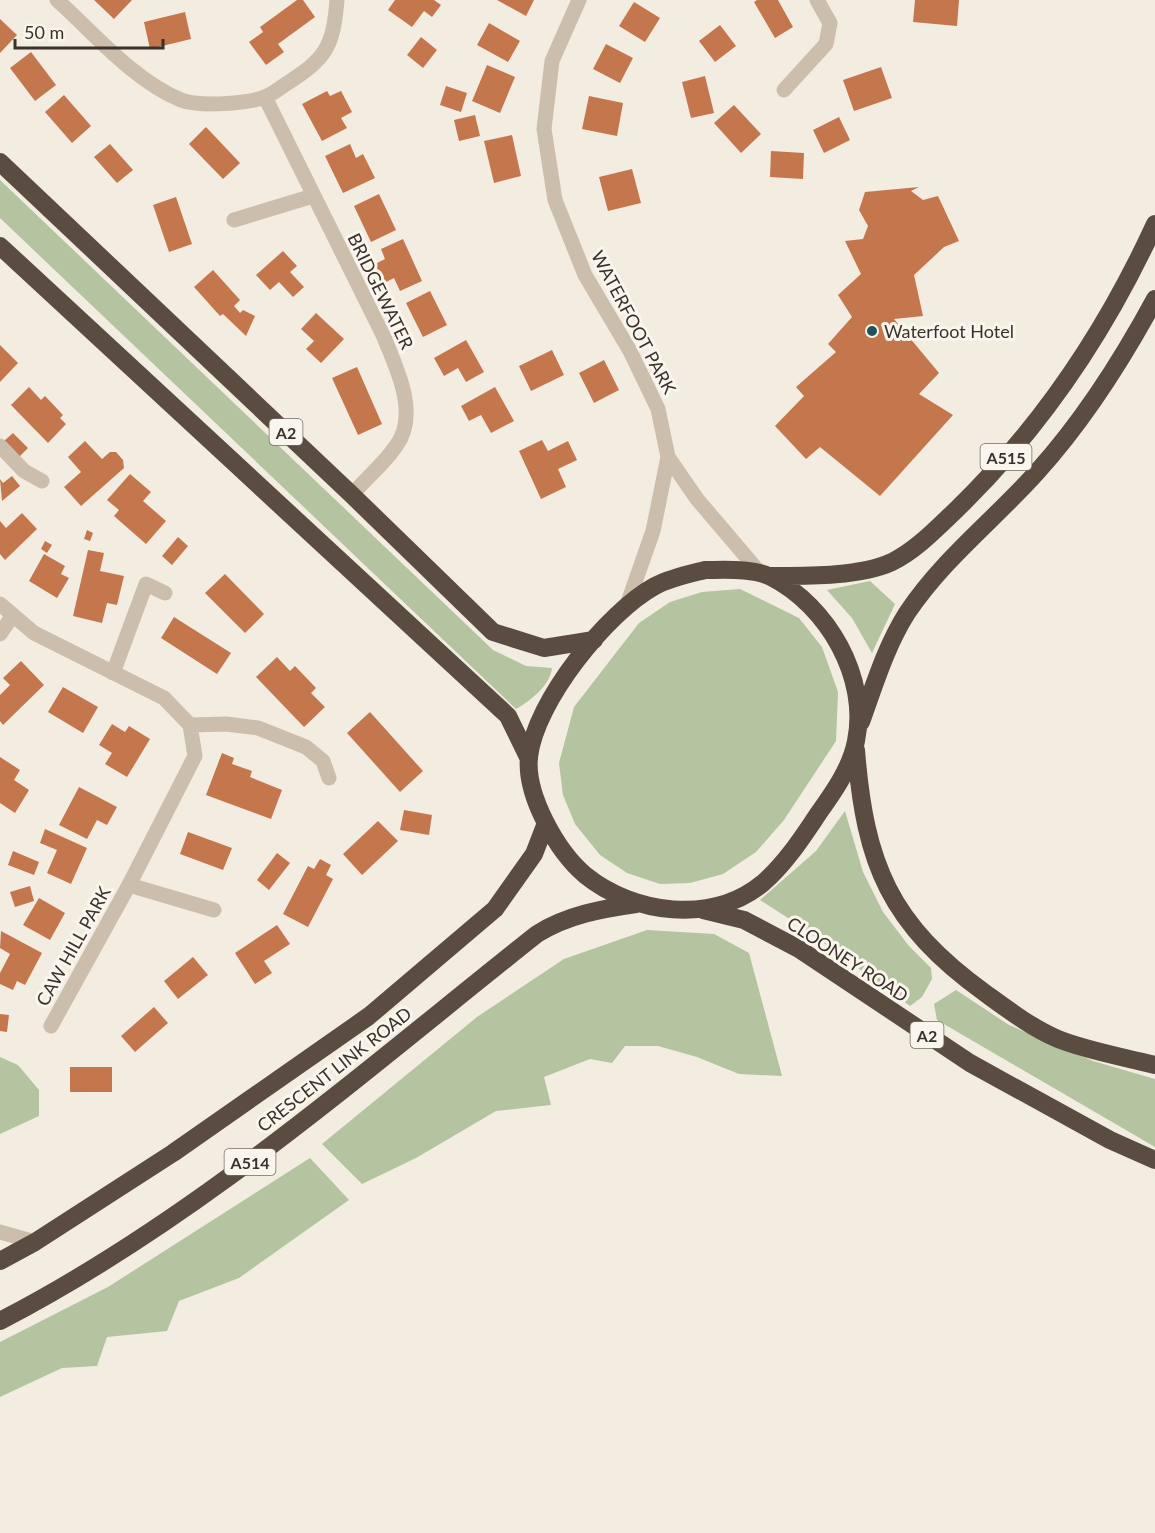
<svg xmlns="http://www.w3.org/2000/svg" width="1155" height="1533" viewBox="0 0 1155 1533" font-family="Lato,sans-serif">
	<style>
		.green { fill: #b4c3a0 }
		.building { fill: #c4764d }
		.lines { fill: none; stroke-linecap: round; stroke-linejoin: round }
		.minor { stroke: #ccbeac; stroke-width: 15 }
		.highway { stroke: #5b4c42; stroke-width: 18 }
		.poi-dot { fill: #20525b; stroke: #faf6ed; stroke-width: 2 }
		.labels { text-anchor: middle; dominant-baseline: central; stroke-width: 6; stroke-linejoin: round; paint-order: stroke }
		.shield { fill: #faf6ed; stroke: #746c65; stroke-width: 1.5 }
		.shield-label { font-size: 16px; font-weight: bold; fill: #3a312b }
		.street-label { font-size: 18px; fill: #3a312b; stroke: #faf6ed }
		.poi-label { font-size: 18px; fill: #3a312b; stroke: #faf6ed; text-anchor: start }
	</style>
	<rect width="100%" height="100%" fill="#f3ece1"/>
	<path class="green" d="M0 180 493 650 526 666 552 668C550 686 530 701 516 709L0 218Z
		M870 581 895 604 872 653 852 618 827 590Z
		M740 589 799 618 822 647 838 692 836 741 784 820 756 852 723 874 690 883 660 884 627 873 600 855 575 824 563 795 559 763 574 707 639 623 670 602 702 592Z
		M845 811 863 872 883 912 909 946 931 968 932 979 922 997 910 1006 802 927 760 900 816 851Z
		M647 930 714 934 749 953 782 1076 739 1074 697 1057 658 1046H625L612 1063 590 1059 544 1077 551 1105 496 1111 416 1158 362 1184 322 1144 477 1017 564 959Z
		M956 990 1009 1025 1093 1061 1155 1079V1147L937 1020 934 1004Z
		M0 1057 18 1065 39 1090V1116L0 1134Z
		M310 1158 349 1200 239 1278 179 1301 167 1331 107 1337 97 1366 62 1368 0 1397V1342L108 1287Z"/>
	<path class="building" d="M94 0H132L114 19Z
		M297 0H303L315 17 278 44 284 52 266 65 249 42 263 32 260 27Z
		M395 0H434L441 5 432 17 424 11 412 27 388 10Z
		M497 0H534L526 16Z
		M757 0H778L793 27 775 38 754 2Z
		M915 0H959L957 26 913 22Z
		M634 2 660 18 645 42 619 26Z
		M185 12 191 39 150 49 144 22Z
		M0 19 17 35 0 53Z
		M489 23 520 41 508 62 477 45Z
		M720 25 736 46 715 62 699 41Z
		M421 37 437 50 423 68 407 55Z
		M606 44 633 58 620 83 593 69Z
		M31 52 56 85 35 101 10 68Z
		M487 65 515 77 500 113 472 101Z
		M881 67 892 98 854 111 843 80Z
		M705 76 714 113 691 118 682 82Z
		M446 86 467 93 461 112 440 105Z
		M327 91 330 96 341 91 352 112 341 118 347 128 322 141 302 104Z
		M64 95 91 126 72 143 45 112Z
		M589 96 623 103 617 136 582 129Z
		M734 105 761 134 741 153 714 123Z
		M475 115 480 136 459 141 454 120Z
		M839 117 850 140 824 153 813 130Z
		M206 127 240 163 223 179 189 144Z
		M512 135 521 176 494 183 484 141Z
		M110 144 133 170 117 183 94 157Z
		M350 144 356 158 363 154 375 178 343 193 325 156Z
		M771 151 804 153 803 179 770 177Z
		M632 169 641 203 608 211 599 177Z
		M919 187 911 191 923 200 938 196 959 241 944 247 914 275 923 316 894 319 939 373 919 394 953 415 880 496 820 447 806 459 775 426 804 396 796 387 836 352 828 344 852 317 838 295 861 274 845 241 863 239 868 226 859 210 865 192Z
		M379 194 396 230 371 242 354 206Z
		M176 197 192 244 169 252 153 205Z
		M403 239 422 281 400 291 394 278 384 283 375 264 385 259 381 249Z
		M283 251 297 266 290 272 304 287 293 297 279 282 270 290 256 275Z
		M213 270 240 300 234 306 240 313 243 310 255 316 246 336 223 314 220 316 194 287Z
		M430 291 447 325 423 337 406 303Z
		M316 313 344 339 321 363 306 349 314 341 301 329Z
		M466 340 484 372 466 382 458 368 444 376 434 358Z
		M0 345 18 363 0 382Z
		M552 350 564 375 531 391 519 366Z
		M604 360 619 390 594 403 579 373Z
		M357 367 382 424 358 435 332 378Z
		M29 387 41 400 45 396 63 415 60 418 66 424 48 443 11 405Z
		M495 387 514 421 491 433 481 415 469 421 461 406Z
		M13 433 28 448 19 457 4 441Z
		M542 440 548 451 568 441 577 460 558 469 566 487 541 499 519 451Z
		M85 441 102 459 110 452H116L123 460 124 468 81 506 64 487 81 472 68 457Z
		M130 474 151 492 143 501 166 521 146 544 114 516 119 510 107 500Z
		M12 476 20 486 2 501 0 479 3 483Z
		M22 513 37 529 5 560 0 554V521L6 528Z
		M87 530 93 533 90 541 84 539Z
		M178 537 188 546 172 565 162 556Z
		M45 541 52 545 47 553 41 549Z
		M88 550 104 553 100 571 124 576 117 605 107 603 102 623 73 616Z
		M44 554 65 566 61 574 69 578 57 598 29 581Z
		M225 574 264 614 245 633 205 593Z
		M174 617 231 653 217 674 161 638Z
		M277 657 290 671 295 666 316 688 311 693 325 707 304 727 256 677Z
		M21 661 44 685 3 725 0 721V695L10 685 3 678Z
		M63 687 98 707 83 733 48 712Z
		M370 712 423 771 400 792 347 733Z
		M112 724 125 732 129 726 150 739 127 777 105 764 112 753 99 745Z
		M222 753 234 758 232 764 252 771 250 777 282 790 271 819 206 795Z
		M0 757 20 770 14 780 29 790 15 813 0 803Z
		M79 787 117 807 107 825 97 820 87 839 59 825Z
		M404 810 432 815 429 835 400 830Z
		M378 821 398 841 362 875 343 854Z
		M45 829 87 848 71 884 47 873 57 850 40 843Z
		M188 832 232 848 223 870 180 854Z
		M13 851 39 862 34 875 8 865Z
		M277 853 290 863 269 890 257 880Z
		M320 859 331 865 326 875 333 879 308 927 283 914 308 866 314 869Z
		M30 886 34 901 15 907 10 892Z
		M39 898 65 913 50 940 23 925Z
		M277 925 290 944 264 961 272 973 255 984 235 953Z
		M1 931 42 953 25 985 17 981 13 990 0 984V973L10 954 0 948Z
		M193 957 208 975 178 999 164 981Z
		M154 1007 168 1023 135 1052 121 1036Z
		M0 1014 9 1015 7 1032 0 1031Z
		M70 1067H112V1092H70Z"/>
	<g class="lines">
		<path class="minor" d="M57 0C95 34 133 80 181 100 199 107 250 104 267 96 274 93 280 88 286 84 326 58 333 48 337 0
			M579 0 552 61 544 129 555 200 585 275 630 351 658 409 668 457 697 499 760 573
			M784 90 826 44 830 23 817 0
			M265 97 383 335C396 367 420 414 396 446 384 464 366 478 352 495
			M234 220 313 196
			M0 446 24 471 42 481
			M0 604 34 633 164 698 190 725 195 756 129 885 51 1026
			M627 605 653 531 668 457
			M0 634 13 615
			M113 673 146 584 165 593
			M190 725 226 724 258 728 306 747 323 761 329 778
			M129 885 214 910
			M0 1232 35 1242"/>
		<path class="highway" d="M0 162 352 495 493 632 544 648 594 640
			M0 246 508 716 529 759
			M705 570C725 570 753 568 771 577 828 606 869 678 856 741 851 768 833 793 818 814 802 838 785 864 763 883 712 925 633 914 585 875 557 851 525 795 529 757 535 702 607 612 655 586 670 578 689 574 705 570Z
			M770 576C806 576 859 577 892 562 916 550 936 529 956 510 1041 428 1106 331 1155 224
			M861 722C874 686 886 646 907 613 943 559 994 520 1037 472 1083 421 1122 360 1155 299
			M856 750C865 865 890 924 985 993 1007 1009 1032 1028 1058 1039 1088 1051 1124 1057 1155 1065
			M703 910 744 920 799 949 970 1063 1110 1140 1155 1160
			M0 1261 35 1242 173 1153 369 1016 495 909 534 854 546 823
			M0 1321C197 1219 364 1071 537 934 567 915 601 909 636 904"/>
	</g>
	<circle class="poi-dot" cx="872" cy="331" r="6"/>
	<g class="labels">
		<g class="shield">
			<rect x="269.5" y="419" width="33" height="26" rx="4.5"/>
			<rect x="980.5" y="444" width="51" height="26" rx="4.5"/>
			<rect x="910.5" y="1022" width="33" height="26" rx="4.5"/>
			<rect x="224.5" y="1149" width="51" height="26" rx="4.5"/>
		</g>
		<g class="shield-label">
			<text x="286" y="432">A2</text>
			<text x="1006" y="457">A515</text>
			<text x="927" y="1035">A2</text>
			<text x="250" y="1162">A514</text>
		</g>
		<g class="street-label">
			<text transform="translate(381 291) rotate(64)">BRIDGEWATER</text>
			<text transform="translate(634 322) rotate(62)">WATERFOOT PARK</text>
			<text transform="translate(73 946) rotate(-61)">CAW HILL PARK</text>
			<text transform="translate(848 959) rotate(33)">CLOONEY ROAD</text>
			<text transform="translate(334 1069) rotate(-38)">CRESCENT LINK ROAD</text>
		</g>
		<g class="poi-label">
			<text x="884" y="331">Waterfoot Hotel</text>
		</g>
	</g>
	<path d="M15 39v9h148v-9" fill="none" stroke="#3a312b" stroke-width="3"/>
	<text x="24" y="39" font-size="18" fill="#3a312b" stroke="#faf6ed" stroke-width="4.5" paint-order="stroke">50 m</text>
</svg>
